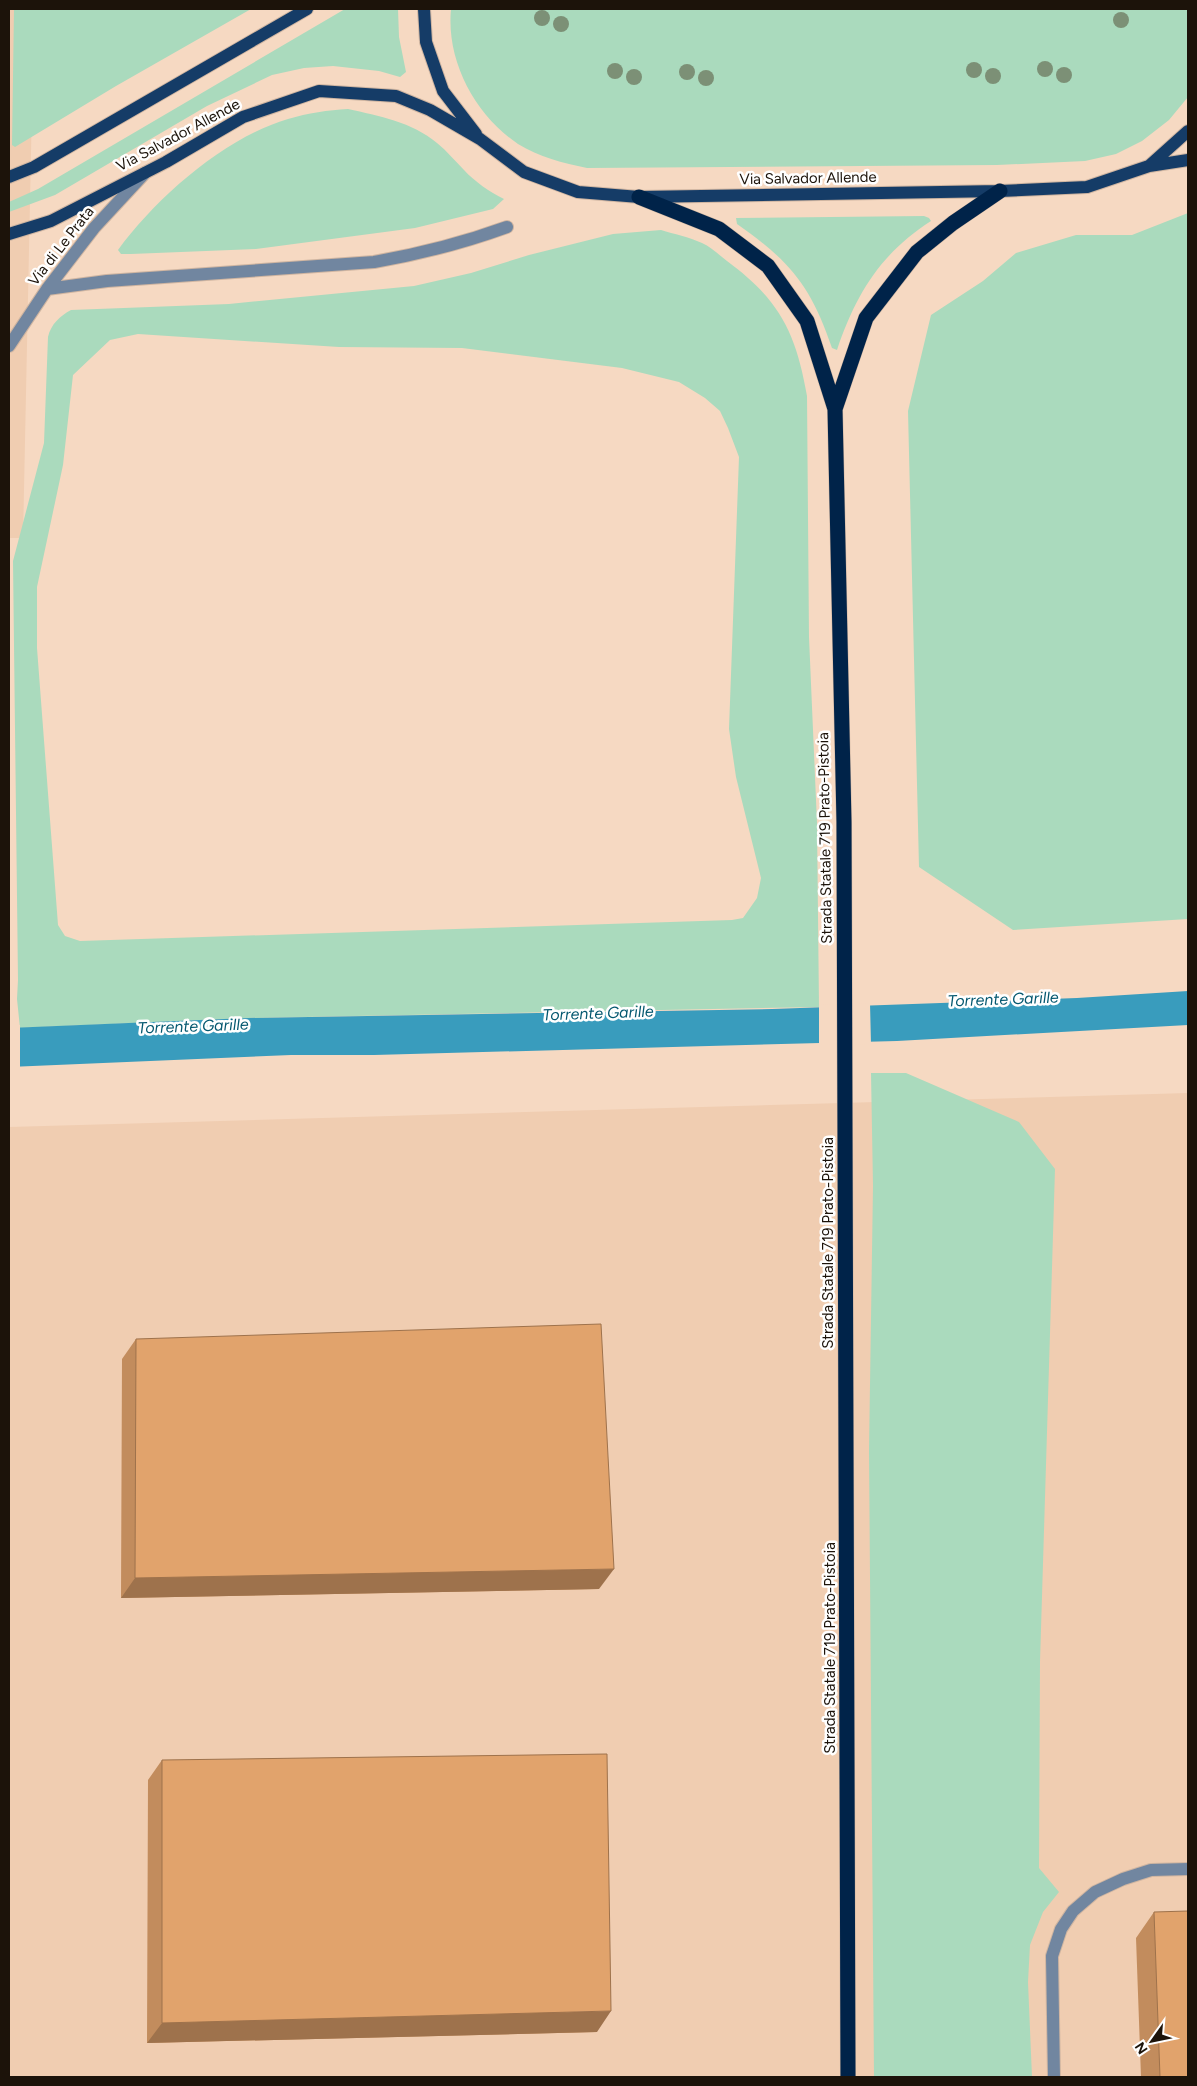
<svg xmlns="http://www.w3.org/2000/svg" width="1197" height="2086" viewBox="0 0 1197 2086" font-family="Figtree,sans-serif">
	<style>
		.built { fill: #f0cdb1 }
		.green { fill: #aadabd; fill-rule: evenodd }
		.water { fill: #399cbd }
		.pier { fill: #f6d9c2 }
		.lines { fill: none; stroke-linecap: round; stroke-linejoin: round }
		.minor-casing { stroke: #cfb5a1; stroke-width: 14 }
		.major-casing { stroke: #cfb5a1; stroke-width: 14 }
		.highway-casing { stroke: #cfb5a1; stroke-width: 16 }
		.minor { stroke: #7186a0; stroke-width: 12 }
		.major { stroke: #153c67; stroke-width: 12 }
		.highway { stroke: #002349; stroke-width: 15 }
		.tree { fill: #7c9076 }
		.wall { fill: #c28c5d }
		.shaded-wall { fill: #9e724c }
		.building { fill: #e1a36c; stroke: #9e724c }
		.labels { text-anchor: middle; dominant-baseline: central; stroke-width: 5; stroke-linejoin: round; paint-order: stroke }
		.street-label { font-size: 15px; fill: #1c130a; stroke: #fff }
		.water-label { font-size: 16px; font-style: italic; fill: #03576f; stroke: #fff }
	</style>
	<rect width="100%" height="100%" fill="#f6d9c2"/>
	<path class="built" d="M9 9H34L23 538H9Z
		M1188 1093V2077H9V1127Z"/>
	<path class="green" d="M14 9H251L116 86 15 147 12 145Z
		M345 9H398L399 37 406 72 400 77 379 71 333 66 304 68 272 75 207 106 55 195 9 212V202L38 189Z
		M451 9H1188V97L1169 120 1142 141 1116 154 1085 161 997 165 587 168C563 163 539 157 518 144 475 115 446 61 451 9Z
		M348 109C379 116 412 122 437 143 447 151 455 161 464 170 475 182 490 192 504 199L493 209 415 228 256 249 131 254H121L118 250C157 197 224 138 288 119 308 113 328 110 348 109Z
		M1188 213V919L1013 930 919 867 908 411 931 315 983 281 1016 253 1076 235H1132Z
		M924 216 929 218 931 221C880 254 856 294 837 350L832 348C811 286 790 261 737 224L736 218Z
		M661 230C674 234 689 237 702 243 711 247 719 255 727 261 780 300 796 333 807 396L809 637 817 823 819 1007 248 1018 20 1028 17 999 18 980 13 561 44 443 48 337C51 324 60 316 71 310L229 304 414 286 471 273 529 255 613 234ZM138 334 339 347 462 348 622 368 679 382 705 398 720 411 728 428 739 457 729 729 736 777 761 878 757 898 743 918 732 920 80 941 65 936 58 925 37 648V587L63 465 73 375 110 340Z
		M871 1073H906L1019 1122 1055 1169 1040 1662 1039 1868 1059 1892 1043 1912 1030 1945 1028 1982 1032 2077H874L869 1451 873 1186Z"/>
	<path class="water" d="M1188 991V1025L897 1041 374 1055H291L9 1067V1028L248 1018 772 1009 1077 998Z"/>
	<path class="pier" d="M870 1003 871 1044 819 1045V1005Z
		M9 1025H20V1069H9Z"/>
	<g class="lines">
		<defs>
			<path id="minor" d="M47 289 107 281 374 262C420 254 463 243 507 227
				M9 346 47 289 94 228 145 173
				M1054 2077 1052 1956 1061 1929 1073 1911 1095 1892 1123 1879 1151 1870 1188 1869"/>
			<path id="major" d="M424 9 426 42 443 91 476 134
				M1149 166 1188 131
				M9 177 34 167 307 9
				M9 234 51 221 166 162 243 117 319 91 396 96 430 110 480 139 524 172 578 192 639 197 1000 191 1087 187 1149 166 1188 160"/>
			<path id="highway" d="M639 197 719 229 768 266 807 321 835 409 844 822 848 2077
				M835 409 866 318 917 252 953 223 1000 191"/>
		</defs>
		<use href="#minor" class="minor-casing"/>
		<use href="#major" class="major-casing"/>
		<use href="#highway" class="highway-casing"/>
		<use href="#minor" class="minor"/>
		<use href="#major" class="major"/>
		<use href="#highway" class="highway"/>
	</g>
	<g class="tree">
		<circle cx="542" cy="18" r="8"/>
		<circle cx="1121" cy="20" r="8"/>
		<circle cx="561" cy="24" r="8"/>
		<circle cx="1045" cy="69" r="8"/>
		<circle cx="974" cy="70" r="8"/>
		<circle cx="615" cy="71" r="8"/>
		<circle cx="687" cy="72" r="8"/>
		<circle cx="1064" cy="75" r="8"/>
		<circle cx="993" cy="76" r="8"/>
		<circle cx="634" cy="77" r="8"/>
		<circle cx="706" cy="78" r="8"/>
	</g>
	<path class="wall" d="M136 1339 599 1589 121 1598 122 1359Z
		M162 1760 597 2032 147 2043 148 1780Z
		M1154 1912 1188 2077H1141L1136 1938Z"/>
	<path class="shaded-wall" d="M614 1569 599 1589 121 1598 135 1578Z
		M611 2011 597 2032 147 2043 162 2023Z"/>
	<path class="building" d="M601 1324 614 1569 135 1578 136 1339Z
		M607 1754 611 2011 162 2023V1760Z
		M1188 1911V2077H1160L1154 1912Z"/>
	<g class="labels">
		<g class="street-label">
			<text transform="translate(178 135) rotate(-28)">Via Salvador Allende</text>
			<text transform="translate(808 178) rotate(-1)">Via Salvador Allende</text>
			<text transform="translate(61 246) rotate(-52)">Via di Le Prata</text>
			<text transform="translate(825 838) rotate(-91)">Strada Statale 719 Prato-Pistoia</text>
			<text transform="translate(828 1243) rotate(-90)">Strada Statale 719 Prato-Pistoia</text>
			<text transform="translate(830 1648) rotate(-90)">Strada Statale 719 Prato-Pistoia</text>
		</g>
		<g class="water-label">
			<text transform="translate(1003 999) rotate(-2)">Torrente Garille</text>
			<text transform="translate(598 1013) rotate(-2)">Torrente Garille</text>
			<text transform="translate(193 1026) rotate(-2)">Torrente Garille</text>
		</g>
	</g>
	<rect width="1197" height="2086" fill="none" stroke="#1c130a" stroke-width="20"/>
	<g transform="translate(1152 2041) rotate(237)" stroke="#ffffff" stroke-width="4" paint-order="stroke">
	<path d="M0-4L9 19L0 12L-9 19Z" fill="#1c130a"/>
	<text y="-8" font-size="14" font-weight="bold" text-anchor="middle" fill="#1c130a">N</text>
	</g>
</svg>
